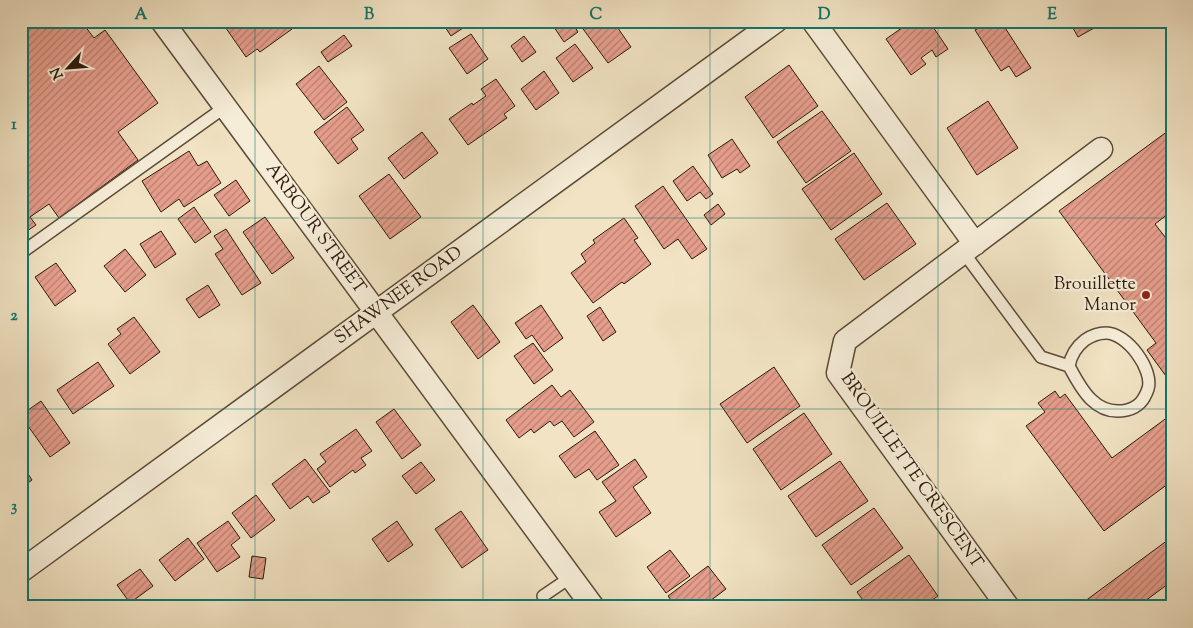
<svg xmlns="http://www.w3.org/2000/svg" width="1193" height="628" viewBox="0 0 1193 628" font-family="'Sorts Mill Goudy',serif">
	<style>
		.building { fill: url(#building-hatch); stroke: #2c1a0b }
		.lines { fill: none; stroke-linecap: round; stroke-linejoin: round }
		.lane-casing { stroke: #5d4c39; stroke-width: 14 }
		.street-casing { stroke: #5d4c39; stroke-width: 25 }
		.lane { stroke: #f6edd8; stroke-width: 11 }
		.street { stroke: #f6edd8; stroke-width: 22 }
		.grid { fill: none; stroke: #0f766e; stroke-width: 1; stroke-opacity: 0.55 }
		.poi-dot { fill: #8f2418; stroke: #f6edd8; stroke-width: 2 }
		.labels { text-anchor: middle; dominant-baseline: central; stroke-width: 4.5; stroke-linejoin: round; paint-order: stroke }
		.street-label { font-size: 18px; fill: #2c1a0b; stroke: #f6edd8 }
		.poi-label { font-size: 18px; fill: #2c1a0b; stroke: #f6edd8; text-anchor: end }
		.neatline { fill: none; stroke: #0f766e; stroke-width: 2 }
		.grid-label { font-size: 16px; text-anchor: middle; font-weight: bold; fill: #0f766e }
	</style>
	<defs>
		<pattern id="building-hatch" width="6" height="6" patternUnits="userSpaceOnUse" patternTransform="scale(1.25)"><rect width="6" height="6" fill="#e69e8c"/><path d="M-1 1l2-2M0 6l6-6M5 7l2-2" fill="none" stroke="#bb8071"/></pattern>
	</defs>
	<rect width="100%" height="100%" fill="#f1e3c3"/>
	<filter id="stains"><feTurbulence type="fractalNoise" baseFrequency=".004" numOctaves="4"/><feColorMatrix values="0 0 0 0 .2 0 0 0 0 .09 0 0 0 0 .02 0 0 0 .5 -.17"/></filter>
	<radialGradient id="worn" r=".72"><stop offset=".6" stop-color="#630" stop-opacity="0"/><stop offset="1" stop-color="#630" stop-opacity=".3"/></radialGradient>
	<path class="building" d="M21 21H81L94 38 105 30 158 103 118 132 138 160 59 218 49 204 30 217 36 225 21 235Z
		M221 21H287L292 29 260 52 257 49 246 57Z
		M441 21H458L463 28 451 36Z
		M556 21H571L578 32 564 42 552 24Z
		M579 21H613L631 47 608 63 578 22Z
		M915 21H929L948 49 936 57 932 50 921 58 926 64 911 75 886 39 906 25 907 26Z
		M1069 21H1093L1096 27 1078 37Z
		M989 22 993 28 1002 23 1031 68 1016 77 1009 66 1001 71 975 30Z
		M471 34 488 59 467 74 449 48Z
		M344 35 352 46 328 62 321 52Z
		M524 36 536 52 522 62 511 46Z
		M575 44 593 68 573 82 556 58Z
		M789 65 818 106 773 138 745 97Z
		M319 66 347 102 324 120 296 84Z
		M544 71 559 93 536 110 521 89Z
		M496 79 515 106 504 114 507 118 468 145 449 119 472 103 473 105 486 96 481 89Z
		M988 101 1018 148 977 175 947 128Z
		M347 107 364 130 351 139 358 149 338 164 314 132Z
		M822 111 851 151 806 183 777 142Z
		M1172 128V211L1155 224 1172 246V382L1171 383 1147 350 1156 343 1059 211Z
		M422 132 438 153 404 179 388 158Z
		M732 139 750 166 740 173 737 169 722 178 708 155Z
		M189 151 198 166 207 161 221 183 184 207 179 199 161 212 142 181Z
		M854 153 882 194 831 230 802 189Z
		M693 166 713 194 706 199 700 192 687 201 673 181Z
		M389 174 421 217 390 239 359 196Z
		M236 180 250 201 229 216 214 195Z
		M663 186 707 249 692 259 678 239 664 249 635 206Z
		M887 203 916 244 864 280 835 239Z
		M718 204 725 214 711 225 704 215Z
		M194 207 211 232 195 243 178 219Z
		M265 217 294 258 272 274 243 232Z
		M624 218 638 238 634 240 651 264 624 284 622 282 593 303 571 273 586 262 581 254 595 243 593 240Z
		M226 229 261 283 242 295 215 254 223 249 214 236Z
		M161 231 176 254 155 268 140 244Z
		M125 249 146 275 125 292 104 266Z
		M56 263 76 291 55 306 35 277Z
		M208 285 220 305 199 318 186 299Z
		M473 305 500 342 478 359 451 322Z
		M541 305 563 338 544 352 532 335 526 339 515 323Z
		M600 307 616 332 603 341 587 316Z
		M134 317 160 352 130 374 108 344 121 334 117 329Z
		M533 343 553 370 534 384 514 356Z
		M98 362 114 386 73 414 57 390Z
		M774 367 800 406 747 443 720 404Z
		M552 385 561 397 570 390 594 422 574 437 562 421 554 426 550 421 534 433 531 429 519 438 506 420Z
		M1055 391 1060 398 1065 394 1112 458 1172 414V481L1104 531 1026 426 1045 412 1038 403Z
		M41 401 70 443 50 457 21 416V415Z
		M394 409 421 445 402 459 376 422Z
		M804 413 832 454 781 490 753 449Z
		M356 429 372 451 361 458 366 465 355 473 353 470 330 487 317 469 326 462 320 454Z
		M595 431 619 465 597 480 589 469 575 478 559 456Z
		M305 459 330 492 313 503 308 496 290 509 272 484Z
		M635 459 647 477 633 487 651 513 616 537 599 512 616 501 602 482Z
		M840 461 868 501 816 537 788 496Z
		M421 462 435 480 416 494 402 476Z
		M21 463 32 480 21 488Z
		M256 495 275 520 251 538 232 513Z
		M874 508 903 548 851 585 822 545Z
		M461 511 488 550 462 568 435 529Z
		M228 521 240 538 231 545 240 557 217 572 197 543Z
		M397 521 413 545 388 562 372 539Z
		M1172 537V581L1137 607H1077Z
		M188 538 204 559 175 581 159 560Z
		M670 550 690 576 666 593 647 567Z
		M909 555 938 596 922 607H868L857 592Z
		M252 556 266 558 263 579 249 577Z
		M708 566 726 589 702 607H676L668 596Z
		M140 569 153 586 130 603 117 585Z"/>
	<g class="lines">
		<defs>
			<path id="lane" d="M21 253 225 107
				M964 253 1041 357 1069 366C1081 389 1096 417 1127 410 1139 407 1144 400 1148 389 1154 370 1127 333 1106 333 1098 333 1091 336 1085 340 1076 347 1071 355 1069 366
				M543 596 571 577"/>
			<path id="street" d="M162 21 593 607
				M813 21 975 244
				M21 571 776 21
				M1008 607 838 373 845 341 1101 149"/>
		</defs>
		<use href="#lane" class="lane-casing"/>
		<use href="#street" class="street-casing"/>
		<use href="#lane" class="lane"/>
		<use href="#street" class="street"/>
	</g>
	<path class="grid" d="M255 21V607M483 21V607M710 21V607M938 21V607M21 218H1172M21 409H1172"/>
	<circle class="poi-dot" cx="1146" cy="295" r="5"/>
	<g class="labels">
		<g class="street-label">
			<text transform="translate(315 229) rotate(54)">ARBOUR STREET</text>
			<text transform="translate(399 296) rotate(-36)">SHAWNEE ROAD</text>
			<text transform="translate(911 471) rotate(55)">BROUILLETTE CRESCENT</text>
		</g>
		<g class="poi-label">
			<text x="1136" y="285">Brouillette<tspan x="1136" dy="21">Manor</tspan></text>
		</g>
	</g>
	<rect width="1193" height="628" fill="none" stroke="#f1e3c3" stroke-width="55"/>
	<g transform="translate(68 68) rotate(244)" stroke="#f6edd8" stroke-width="4" paint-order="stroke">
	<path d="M0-4L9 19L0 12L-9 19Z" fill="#2c1a0b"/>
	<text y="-8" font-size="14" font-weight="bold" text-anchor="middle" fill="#2c1a0b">N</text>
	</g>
	<rect x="28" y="28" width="1138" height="572" class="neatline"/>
	<g class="grid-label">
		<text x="141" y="19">A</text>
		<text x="369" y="19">B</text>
		<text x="596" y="19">C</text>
		<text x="824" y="19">D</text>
		<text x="1052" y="19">E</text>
		<text x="14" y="129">1</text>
		<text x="14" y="320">2</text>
		<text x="14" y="511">3</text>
	</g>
	<rect width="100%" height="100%" filter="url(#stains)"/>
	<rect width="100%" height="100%" fill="url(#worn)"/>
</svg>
